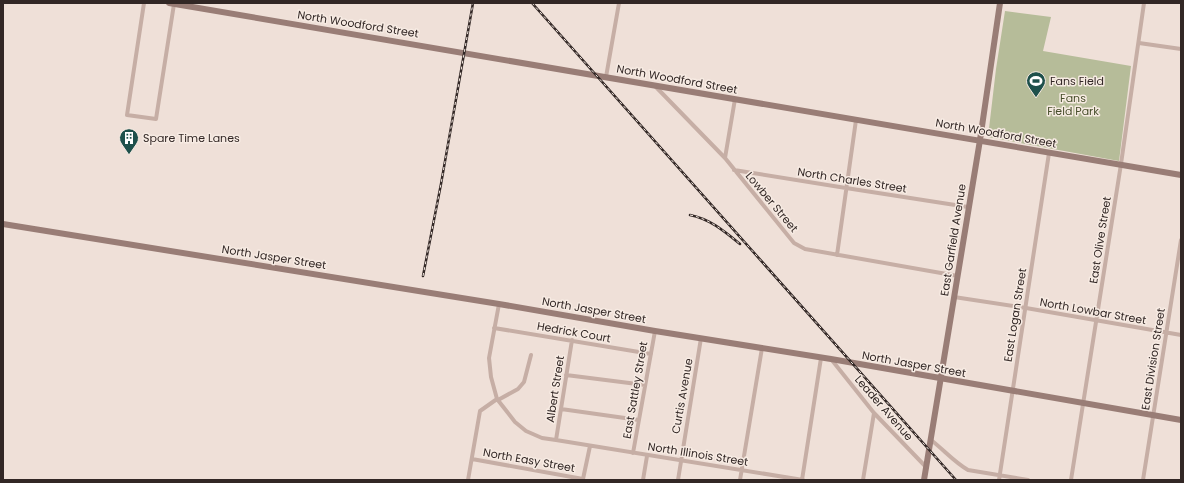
<svg xmlns="http://www.w3.org/2000/svg" width="1184" height="483" viewBox="0 0 1184 483" font-family="Poppins,sans-serif">
	<style>
		.green { fill: #b6bc99 }
		.lines { fill: none; stroke-linecap: round; stroke-linejoin: round }
		.street { stroke: #c6aea5; stroke-width: 4 }
		.secondary { stroke: #997d76; stroke-width: 6 }
		.rail-casing { stroke: #322725; stroke-width: 2.5 }
		.rail { stroke: #f7ebe3; stroke-width: 1; stroke-dasharray: 3; stroke-linecap: butt }
		.labels { text-anchor: middle; dominant-baseline: central; stroke-width: 3; stroke-linejoin: round; paint-order: stroke }
		.street-label { font-size: 11px; fill: #322725; stroke: #f7ebe3 }
		.poi-label { font-size: 11px; fill: #322725; stroke: #f7ebe3; text-anchor: start }
		.park-label { font-size: 11px; fill: #474e2b; stroke: #f7ebe3 }
	</style>
	<rect width="100%" height="100%" fill="#efe0d8"/>
	<path class="green" d="M1005 11 1051 17 1043 51 1131 66 1119 161 988 137 996 69Z"/>
	<g class="lines">
		<path class="street" d="M144 3 127 115 156 119 174 4
			M1139 43 1181 49
			M606 77 619 3
			M655 86 725 158 794 243 805 249 958 276
			M725 158 735 99
			M734 170 846 188 968 207
			M837 255 856 120
			M954 297 1026 308 1181 335
			M499 304 489 358 491 377 497 399 515 422 526 431 542 438 556 440 803 480
			M494 328 651 354
			M831 359 874 413 926 467
			M566 375 645 385
			M498 400 518 389 524 382 531 355
			M561 409 639 420
			M556 440 572 340
			M931 440C944 450 954 462 968 470L1028 480
			M633 453 655 331
			M472 459 583 479 590 446
			M468 480 480 411 497 399
			M643 480 647 456
			M678 480 701 338
			M740 480 762 348
			M802 480 821 358
			M863 480 874 413
			M999 480 1049 153
			M1071 480 1121 164 1144 3
			M1143 480 1181 240"/>
		<path class="secondary" d="M169 3 1181 175
			M3 224 499 304 655 331 831 359 1181 420
			M924 480 980 140 1000 3"/>
		<defs>
			<path id="rail" d="M532 3 956 480
				M690 215C710 219 724 231 740 244
				M423 276 441 184 473 3"/>
		</defs>
		<use href="#rail" class="rail-casing"/>
		<use href="#rail" class="rail"/>
	</g>
	<defs>
		<symbol id="stadium-pin" viewBox="-11 -11 22 30"><path d="M0 17L-7.5 6A9.5 9.5 0 1 1 7.5 6Z" fill="#1e504b" stroke="#f7ebe3"/><path d="M0-5a6.5 5 0 1 0 0 10a6.5 5 0 1 0 0-10ZM-3.5-1.8h7v3.6h-7Z" fill="#fff"/></symbol>
		<symbol id="building-pin" viewBox="-11 -11 22 30"><path d="M0 17L-7.5 6A9.5 9.5 0 1 1 7.5 6Z" fill="#1e504b" stroke="#f7ebe3"/><path d="M-4-6H4V6H1V3H-1V6H-4ZM-2.5-4.3h1.7v1.8h-1.7ZM.8-4.3h1.7v1.8H.8ZM-2.5-1h1.7V.8h-1.7ZM.8-1h1.7V.8H.8Z" fill="#fff"/></symbol>
	</defs>
	<g fill-rule="evenodd">
		<use href="#stadium-pin" x="1025" y="70" width="22" height="30"/>
		<use href="#building-pin" x="118" y="127" width="22" height="30"/>
	</g>
	<g class="labels">
		<g class="street-label">
			<text transform="translate(358 24) rotate(9)">North Woodford Street</text>
			<text transform="translate(677 79) rotate(10)">North Woodford Street</text>
			<text transform="translate(996 133) rotate(10)">North Woodford Street</text>
			<text transform="translate(852 180) rotate(9)">North Charles Street</text>
			<text transform="translate(772 202) rotate(50)">Lowber Street</text>
			<text transform="translate(953 240) rotate(-81)">East Garfield Avenue</text>
			<text transform="translate(1100 240) rotate(-81)">East Olive Street</text>
			<text transform="translate(274 257) rotate(9)">North Jasper Street</text>
			<text transform="translate(594 310) rotate(10)">North Jasper Street</text>
			<text transform="translate(1093 311) rotate(10)">North Lowbar Street</text>
			<text transform="translate(1015 315) rotate(-81)">East Logan Street</text>
			<text transform="translate(574 332) rotate(10)">Hedrick Court</text>
			<text transform="translate(1153 359) rotate(-81)">East Division Street</text>
			<text transform="translate(914 364) rotate(10)">North Jasper Street</text>
			<text transform="translate(555 389) rotate(-81)">Albert Street</text>
			<text transform="translate(635 390) rotate(-80)">East Sattley Street</text>
			<text transform="translate(682 396) rotate(-80)">Curtis Avenue</text>
			<text transform="translate(884 408) rotate(49)">Leader Avenue</text>
			<text transform="translate(698 454) rotate(9)">North Illinois Street</text>
			<text transform="translate(529 460) rotate(10)">North Easy Street</text>
		</g>
		<g class="poi-label">
			<text x="1050" y="81">Fans Field</text>
			<text x="143" y="138">Spare Time Lanes</text>
		</g>
		<g class="park-label">
			<text x="1073" y="98">Fans<tspan x="1073" dy="13">Field Park</tspan></text>
		</g>
	</g>
	<rect width="1184" height="483" fill="none" stroke="#322725" stroke-width="8"/>
</svg>
